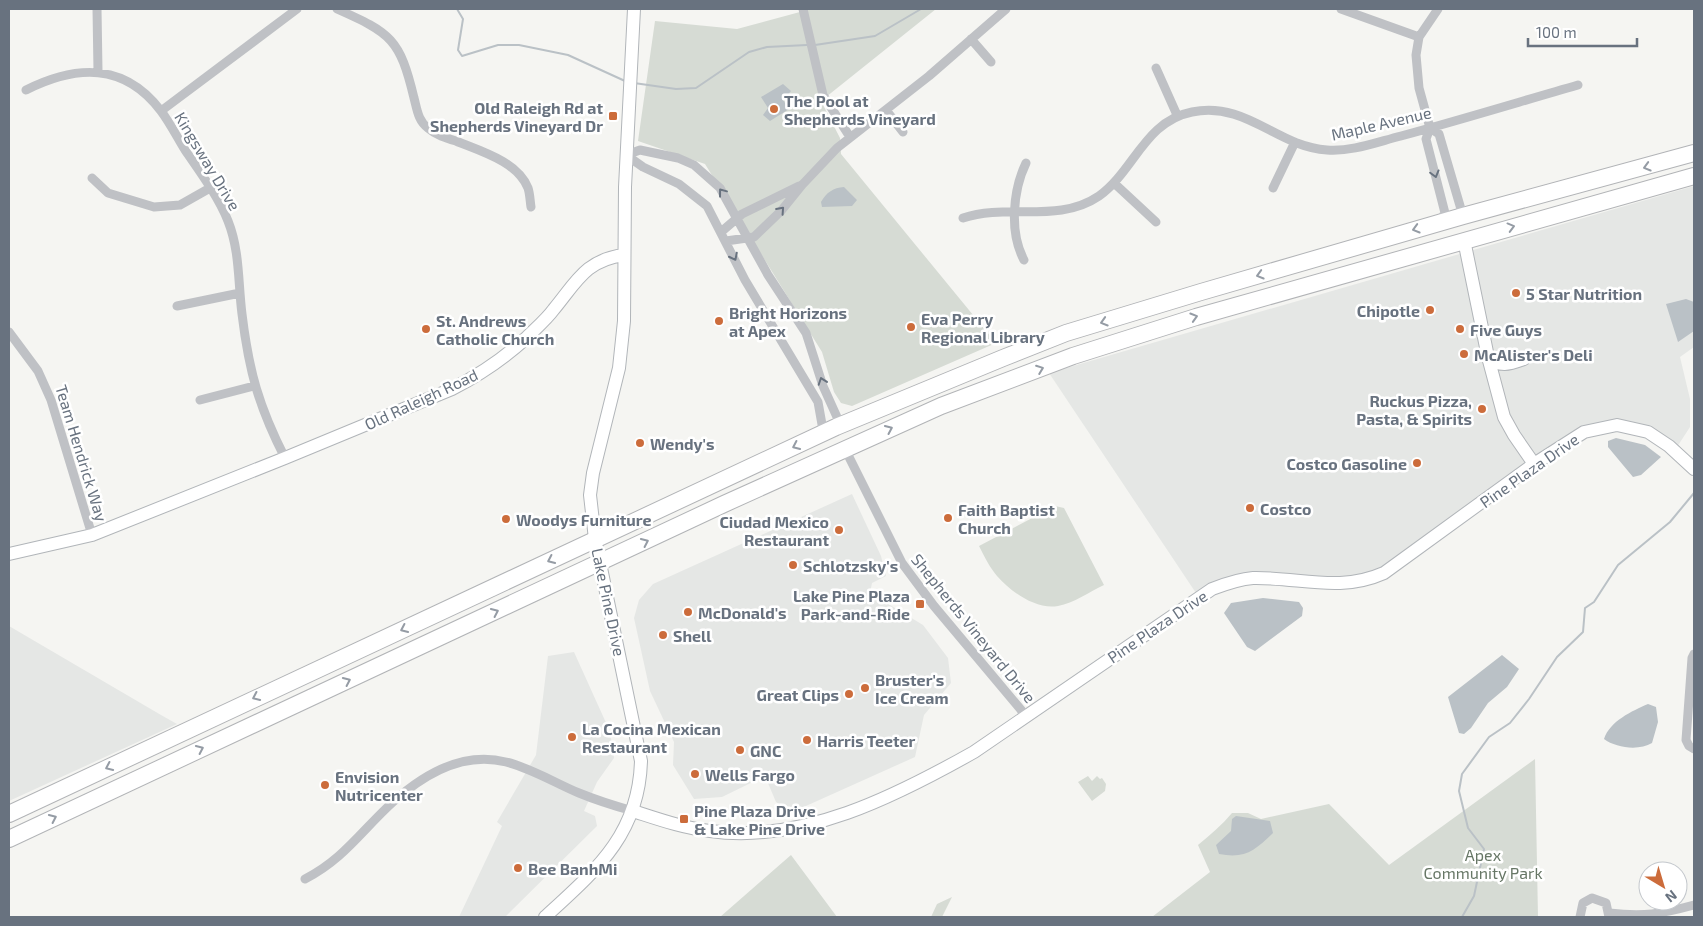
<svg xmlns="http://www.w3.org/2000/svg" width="1703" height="926" viewBox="0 0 1703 926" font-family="'Exo 2',sans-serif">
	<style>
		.built { fill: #e5e7e5 }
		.green { fill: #d6dbd4 }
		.water { fill: #bac1c6 }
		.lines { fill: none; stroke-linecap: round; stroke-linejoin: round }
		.stream { stroke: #bac1c6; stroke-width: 2 }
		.secondary-casing { stroke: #b1b5b9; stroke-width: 14 }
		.highway-casing { stroke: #b2b4b7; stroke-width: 18 }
		.street { stroke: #bfc1c5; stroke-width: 9 }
		.secondary { stroke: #fff; stroke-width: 12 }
		.highway { stroke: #fff; stroke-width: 16 }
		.oneway { stroke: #959ca5 }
		.oneway2 { stroke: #68727f }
		.poi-dot { fill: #cc6c3b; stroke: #fff; stroke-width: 2 }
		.labels { text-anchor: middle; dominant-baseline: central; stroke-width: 5; stroke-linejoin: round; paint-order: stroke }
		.poi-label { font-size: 16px; font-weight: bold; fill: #68727f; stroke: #fff; text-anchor: start }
		.street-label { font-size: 16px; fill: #68727f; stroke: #fff }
		.park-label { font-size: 16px; fill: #677766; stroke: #fff }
	</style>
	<rect width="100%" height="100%" fill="#f5f5f2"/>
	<path class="built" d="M1694 186V347L1680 357 1690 399V427L1677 447 1624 421H1606L1580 428 1380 570 1335 580 1278 575 1196 593 1049 373Z
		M852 494 881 556 886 576 872 583 870 593 923 625 948 658 951 683 924 715 915 757 797 810 787 809 776 802 765 776 722 797 694 799 673 765 674 742 650 691 634 618 639 600 653 584Z
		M9 626 161 715 177 724 9 801Z
		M574 652 607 725 613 746 614 758 597 782 584 811 595 816 597 826 505 917H459L502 826 497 822 536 755 548 656Z"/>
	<path class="green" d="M811 9H936L821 101 840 138 841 154 996 343 852 406 841 403 834 392 822 352 705 164 638 141 655 21 737 29Z
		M1055 506 1064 508 1104 585C1089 592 1074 603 1058 606 1036 610 1011 592 997 576 990 568 984 556 979 546Z
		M1535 759 1538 917H1152L1210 872 1198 845C1210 835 1222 825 1232 813H1248L1261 819 1329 804 1389 865Z
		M1088 776 1092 781 1097 776 1100 779 1102 778 1106 784 1105 791 1092 801 1078 782Z
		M791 855 837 917H720Z
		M952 897 942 917H931L937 904Z"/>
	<path class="water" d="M783 84 791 91 783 100 789 109 770 121 763 115 768 108 761 97Z
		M844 187 857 200 852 206 822 207 821 202C827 192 833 188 844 187Z
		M1686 299 1694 302V331L1678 342 1666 304Z
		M1616 438 1645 445 1661 457 1641 475 1633 477 1608 447V441Z
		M1263 598 1299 602 1303 608 1302 616 1255 651 1247 647 1224 613 1231 603Z
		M1502 655 1519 669 1507 687 1488 703 1471 728 1464 734 1459 733 1448 697Z
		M1648 704 1656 707 1658 722 1652 743C1639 751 1616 748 1604 739 1610 721 1632 711 1648 704Z
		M1236 816 1270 821 1273 833C1255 850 1246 859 1219 854L1216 845 1231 831 1232 819Z"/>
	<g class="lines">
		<path class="stream" d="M457 9 463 19 458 50 462 56 498 45H519L568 55 625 81
			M815 45 875 36 921 9
			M634 83 676 89 696 88 749 52 767 47 807 45
			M1462 917 1474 896 1484 849 1468 828 1459 791 1462 774 1489 737 1510 723 1529 699 1557 657 1583 632 1585 608 1594 602 1618 565 1670 522 1694 493"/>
		<defs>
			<path id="secondary" d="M1464 240 1488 357 1504 417 1514 435 1534 464
				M1488 357C1500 368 1510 364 1524 359
				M9 554 92 535 285 458 452 389C479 375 503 359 525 339 535 329 546 320 554 309 577 281 586 260 624 255
				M633 811C658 819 683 828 710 831 802 844 896 796 974 752L1212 589C1225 584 1239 579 1253 578 1300 577 1339 593 1384 573L1534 464 1584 432 1617 425 1648 432 1669 446 1694 469
				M545 917C595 871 639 835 641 761L595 539 590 495 593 473 619 368 624 321 625 187 634 9"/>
			<path id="highway" d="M9 814 836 427 1003 358 1066 333 1201 292 1463 216 1694 153
				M9 839 724 504 941 406 1073 356 1196 317 1694 176"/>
		</defs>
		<use href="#secondary" class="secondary-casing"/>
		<use href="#highway" class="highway-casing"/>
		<path class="street" d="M97 9 98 71
			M337 9C391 33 400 39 414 98 417 109 418 121 428 128 436 135 446 138 456 141 480 151 517 161 528 188 530 194 530 201 531 207
			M803 9 823 95 850 137
			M1341 9 1419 37
			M1438 9 1419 37 1416 55 1419 88 1430 128 1439 134 1463 216
			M971 39 991 62
			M1156 68 1177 115
			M26 90C76 65 124 62 161 111 170 123 177 137 185 150 200 172 218 196 228 221 240 251 238 283 242 314 249 372 259 407 285 458
			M886 110 903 132
			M161 111 297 9
			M1430 128 1426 139 1445 213 1439 222
			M626 155 640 150 678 158 694 165 720 188 768 275 806 333 823 386 841 426
			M626 155 643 167 679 184 707 206 745 280 818 402 823 430 820 433
			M92 178 108 193 154 207 180 205 210 188
			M1114 183 1156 222
			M1273 188 1295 142
			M963 218C1008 203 1058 224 1099 196 1134 171 1145 121 1192 112 1247 101 1277 147 1327 150 1351 152 1377 142 1401 136 1460 120 1519 102 1578 85
			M721 232 742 214 799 186
			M726 241 754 237 781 211 802 185 837 148 929 76 1006 9
			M1024 260C1009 232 1013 190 1026 163
			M177 306 240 293
			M9 332 38 371 51 400 92 535
			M200 400 254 386
			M845 449 902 563 934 606 1027 717
			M1694 654 1692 658 1686 740 1689 746 1694 749
			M305 879C344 859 362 830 393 802 424 774 463 751 506 762 531 768 555 783 579 793 596 800 615 806 633 811
			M1609 913C1644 917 1661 914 1694 905
			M1580 917 1583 903 1592 898 1606 903 1609 917"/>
		<use href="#secondary" class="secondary"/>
		<use href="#highway" class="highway"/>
	</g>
	<defs><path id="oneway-chevron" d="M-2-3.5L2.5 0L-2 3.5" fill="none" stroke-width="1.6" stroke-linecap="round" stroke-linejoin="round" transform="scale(1.25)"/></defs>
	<g class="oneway">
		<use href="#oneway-chevron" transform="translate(1647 167) rotate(164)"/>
		<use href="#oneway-chevron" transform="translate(1511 227) rotate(-15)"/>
		<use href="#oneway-chevron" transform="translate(1416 229) rotate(164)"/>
		<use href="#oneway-chevron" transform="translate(1260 275) rotate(164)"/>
		<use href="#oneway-chevron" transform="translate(1194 317) rotate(-17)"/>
		<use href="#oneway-chevron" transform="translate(1104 322) rotate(163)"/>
		<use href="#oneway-chevron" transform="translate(1040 369) rotate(-21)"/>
		<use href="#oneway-chevron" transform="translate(889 429) rotate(-24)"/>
		<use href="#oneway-chevron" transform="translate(796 446) rotate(155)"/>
		<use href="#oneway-chevron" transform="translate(645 542) rotate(-25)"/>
		<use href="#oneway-chevron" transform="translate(551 560) rotate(155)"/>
		<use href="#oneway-chevron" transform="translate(495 612) rotate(-25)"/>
		<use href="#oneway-chevron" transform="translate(404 629) rotate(155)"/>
		<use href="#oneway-chevron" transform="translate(347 681) rotate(-25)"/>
		<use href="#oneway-chevron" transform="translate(256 697) rotate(155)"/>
		<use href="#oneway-chevron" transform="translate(200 749) rotate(-25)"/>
		<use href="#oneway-chevron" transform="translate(109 767) rotate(155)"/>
		<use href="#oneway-chevron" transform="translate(53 818) rotate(-25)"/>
	</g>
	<g class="oneway2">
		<use href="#oneway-chevron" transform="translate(1435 174) rotate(75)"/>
		<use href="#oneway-chevron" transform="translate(722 192) rotate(-127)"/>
		<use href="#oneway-chevron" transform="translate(781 210) rotate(-48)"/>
		<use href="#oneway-chevron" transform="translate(734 257) rotate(63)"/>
		<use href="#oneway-chevron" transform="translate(822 381) rotate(-109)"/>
	</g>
	<g class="poi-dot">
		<circle cx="774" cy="109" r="5"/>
		<rect x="608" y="111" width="10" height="10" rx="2.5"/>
		<circle cx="1516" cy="293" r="5"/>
		<circle cx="1430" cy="310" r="5"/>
		<circle cx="719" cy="321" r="5"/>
		<circle cx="911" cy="327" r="5"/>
		<circle cx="426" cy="329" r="5"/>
		<circle cx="1460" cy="329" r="5"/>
		<circle cx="1464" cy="354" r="5"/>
		<circle cx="1482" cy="409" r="5"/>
		<circle cx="640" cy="443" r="5"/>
		<circle cx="1417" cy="463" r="5"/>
		<circle cx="1250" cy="508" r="5"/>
		<circle cx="948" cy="518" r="5"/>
		<circle cx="506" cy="519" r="5"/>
		<circle cx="839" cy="530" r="5"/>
		<circle cx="793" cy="565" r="5"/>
		<rect x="915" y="599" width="10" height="10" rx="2.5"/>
		<circle cx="688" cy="612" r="5"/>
		<circle cx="663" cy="635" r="5"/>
		<circle cx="865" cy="688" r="5"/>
		<circle cx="849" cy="694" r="5"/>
		<circle cx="572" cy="737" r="5"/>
		<circle cx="807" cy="740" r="5"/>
		<circle cx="740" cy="750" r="5"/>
		<circle cx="695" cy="774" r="5"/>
		<circle cx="325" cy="785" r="5"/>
		<rect x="679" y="814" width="10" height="10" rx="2.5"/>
		<circle cx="518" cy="868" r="5"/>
	</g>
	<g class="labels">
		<g class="poi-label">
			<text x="784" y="100">The Pool at<tspan x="784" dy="18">Shepherds Vineyard</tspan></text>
			<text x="603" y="107" text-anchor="end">Old Raleigh Rd at<tspan x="603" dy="18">Shepherds Vineyard Dr</tspan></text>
			<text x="1526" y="293">5 Star Nutrition</text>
			<text x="1420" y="310" text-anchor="end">Chipotle</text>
			<text x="729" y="312">Bright Horizons<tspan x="729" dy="18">at Apex</tspan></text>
			<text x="921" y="318">Eva Perry<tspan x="921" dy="18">Regional Library</tspan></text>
			<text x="436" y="320">St. Andrews<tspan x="436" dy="18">Catholic Church</tspan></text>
			<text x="1470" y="329">Five Guys</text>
			<text x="1474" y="354">McAlister's Deli</text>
			<text x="1472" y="400" text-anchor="end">Ruckus Pizza,<tspan x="1472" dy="18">Pasta, &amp; Spirits</tspan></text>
			<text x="650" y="443">Wendy's</text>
			<text x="1407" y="463" text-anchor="end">Costco Gasoline</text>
			<text x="1260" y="508">Costco</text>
			<text x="958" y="509">Faith Baptist<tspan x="958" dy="18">Church</tspan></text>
			<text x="516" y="519">Woodys Furniture</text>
			<text x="829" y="521" text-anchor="end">Ciudad Mexico<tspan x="829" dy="18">Restaurant</tspan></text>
			<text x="803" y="565">Schlotzsky's</text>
			<text x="910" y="595" text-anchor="end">Lake Pine Plaza<tspan x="910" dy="18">Park-and-Ride</tspan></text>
			<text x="698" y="612">McDonald's</text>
			<text x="673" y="635">Shell</text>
			<text x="875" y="679">Bruster's<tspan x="875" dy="18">Ice Cream</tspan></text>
			<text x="839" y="694" text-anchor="end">Great Clips</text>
			<text x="582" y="728">La Cocina Mexican<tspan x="582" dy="18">Restaurant</tspan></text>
			<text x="817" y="740">Harris Teeter</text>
			<text x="750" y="750">GNC</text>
			<text x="705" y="774">Wells Fargo</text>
			<text x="335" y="776">Envision<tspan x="335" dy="18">Nutricenter</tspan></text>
			<text x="694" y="810">Pine Plaza Drive<tspan x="694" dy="18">&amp; Lake Pine Drive</tspan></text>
			<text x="528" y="868">Bee BanhMi</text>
		</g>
		<g class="street-label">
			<text transform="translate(1381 123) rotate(-13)">Maple Avenue</text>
			<text transform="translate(208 161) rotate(59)">Kingsway Drive</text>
			<text transform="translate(421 399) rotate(-25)">Old Raleigh Road</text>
			<text transform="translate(82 453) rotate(73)">Team Hendrick Way</text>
			<text transform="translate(1529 470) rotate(-35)">Pine Plaza Drive</text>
			<text transform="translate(609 602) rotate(78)">Lake Pine Drive</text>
			<text transform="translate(1157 626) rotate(-34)">Pine Plaza Drive</text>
			<text transform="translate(974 628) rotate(51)">Shepherds Vineyard Drive</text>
		</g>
		<g class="park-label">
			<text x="1483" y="854">Apex<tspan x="1483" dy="18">Community Park</tspan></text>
		</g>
	</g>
	<rect width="1703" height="926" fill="none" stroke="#68727f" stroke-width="20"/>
	<g transform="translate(1663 886) rotate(142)"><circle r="24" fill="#ffffff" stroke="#c3c7cc"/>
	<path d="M0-4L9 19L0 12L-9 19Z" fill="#cc6c3b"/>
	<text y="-8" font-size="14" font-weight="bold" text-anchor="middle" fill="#68727f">N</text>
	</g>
	<path d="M1528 38v8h109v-8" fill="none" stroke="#68727f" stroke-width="2.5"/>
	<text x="1536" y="38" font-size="15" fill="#68727f" stroke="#ffffff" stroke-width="4" paint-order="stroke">100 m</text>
</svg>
